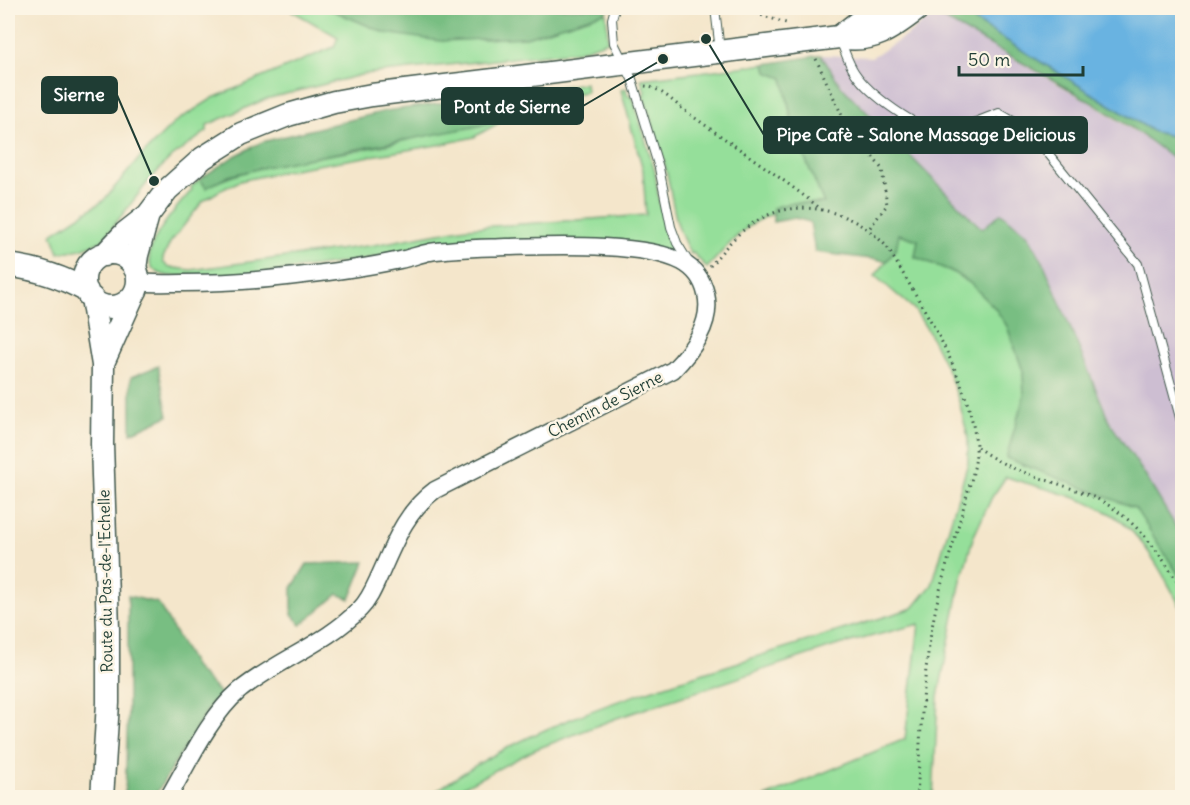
<svg xmlns="http://www.w3.org/2000/svg" width="1190" height="805" viewBox="0 0 1190 805" font-family="Delius,sans-serif">
	<style>
		.industrial { fill: #cdbed2 }
		.green { fill: #95df9a; stroke: #5a8e67; stroke-width: 1.5 }
		.forest { fill: #78be82; stroke: #4c7e5b; stroke-width: 1.5 }
		.water { fill: #69b3e1; stroke: #44788a; stroke-width: 1.5 }
		.lines { fill: none; stroke-linecap: round; stroke-linejoin: round }
		.service-casing { stroke: #3f564b; stroke-width: 10 }
		.minor-casing { stroke: #3f564b; stroke-width: 19 }
		.secondary-casing { stroke: #3f564b; stroke-width: 25 }
		.path { stroke: #3f564b; stroke-width: 3; stroke-dasharray: 1.5 4.5; stroke-linecap: butt }
		.service { stroke: #fff; stroke-width: 8 }
		.minor { stroke: #fff; stroke-width: 16 }
		.secondary { stroke: #fff; stroke-width: 22 }
		.labels { text-anchor: middle; dominant-baseline: central; stroke-width: 5; stroke-linejoin: round; paint-order: stroke }
		.street-label { font-size: 16px; fill: #1f3d34; stroke: #fcf5e5 }
		.leader { fill: none; stroke: #1f3d34; stroke-width: 2 }
		.callout-dot { fill: #1f3d34; stroke: #fcf5e5; stroke-width: 2 }
		.callout { fill: #1f3d34; stroke: #1f3d34; stroke-width: 2 }
		.callout-label { font-size: 18px; text-anchor: middle; font-weight: bold; fill: #fff }
	</style>
	<rect width="100%" height="100%" fill="#fcf5e5"/>
	<filter id="ink" filterUnits="userSpaceOnUse"><feTurbulence type="fractalNoise" baseFrequency=".0167" numOctaves="2"/><feDisplacementMap in="SourceGraphic" scale="12" xChannelSelector="R" yChannelSelector="G"/><feConvolveMatrix kernelMatrix="1 2 1 2 8 2 1 2 1" color-interpolation-filters="sRGB"/></filter>
	<filter id="wash" filterUnits="userSpaceOnUse"><feTurbulence type="fractalNoise" baseFrequency=".008" numOctaves="4" result="noise"/><feDisplacementMap in="SourceGraphic" scale="24" xChannelSelector="R" yChannelSelector="G"/><feGaussianBlur stdDeviation="1.35" result="paint"/><feColorMatrix in="noise" values="0 0 0 0 0 0 0 0 0 0 0 0 0 0 0 0 0 1.4 0 .05"/><feComposite in="paint" operator="in"/></filter>
	<g filter="url(#wash)">
		<rect width="100%" height="100%" fill="#f4e6cb"/>
		<path class="industrial" d="M935 14 1089 102 1163 150 1182 166V537L1143 472 1110 423 1043 262 1028 235 982 230 841 86 821 55 872 57 906 36Z"/>
		<path class="green" d="M287 8H327L385 33 526 37 606 12 608 41 579 51 365 74 266 99 207 125V131L168 160 147 183 102 241 81 249 59 253 52 234 103 201 142 155 175 122 213 98 334 47 338 37Z
			M765 64 767 72 783 78 794 132 824 203H790L773 208V214C744 223 727 247 707 268L693 253 691 254C675 228 674 208 668 179 663 151 652 123 643 95L645 92 641 79Z
			M585 83 586 92 554 96 532 104 474 137 443 144 299 168 240 181 219 191 203 201 170 243 163 258V262L167 266 175 268 191 270 374 245 466 228 646 215 643 170 621 90 626 88 628 96 632 95 655 172 659 203 675 252 431 245 361 260 258 274 169 276C120 268 176 208 192 190L191 187 200 179 206 187C266 158 334 158 398 142 442 132 486 116 530 102L528 91Z
			M898 234 918 240 915 257 951 271 970 283 995 308 1007 326 1023 371 1024 396 1007 458 1136 508 1182 580V610C1165 577 1143 534 1111 514 1083 497 1038 487 1006 477L992 497 973 538 961 580 938 697 933 797H765L905 739 919 624 835 646 617 718 534 750 463 787 447 797 427 798C512 733 617 700 717 669 782 649 848 628 913 608L932 585 968 463V437L959 401 948 371 927 329 914 309 875 276 896 249Z"/>
		<path class="forest" d="M327 8H608L606 12 526 37 440 41 385 33Z
			M945 8H954L1154 132 1172 136 1182 149V166C1109 105 1018 62 935 14Z
			M821 55 841 86 982 229 1001 213 1028 235 1043 262 1110 423 1143 472 1182 537V580L1135 508 1006 458 1024 396 1023 371 1007 326 995 308 970 283 951 271 915 257 918 240 899 234 896 249 887 261 815 252 810 222 795 218 773 222V208L790 203H824L794 132 783 78 767 72 765 64Z
			M528 91 530 102 489 124 269 166 229 176 206 188 200 179 233 157 262 142 386 111Z
			M158 366 168 416 131 433V377Z
			M365 562 350 599 338 594 301 625 292 614V588L307 564Z
			M128 596 158 603 196 669 221 694 212 703 154 797H125L128 707Z"/>
		<path class="water" d="M954 8H1182V149L1172 136 1154 132Z"/>
	</g>
	<g filter="url(#ink)">
		<g class="lines">
			<defs>
				<path id="service" d="M615 8 612 19 614 43 632 79 659 168 671 227 677 243 688 261
					M715 8 720 51
					M840 40C845 51 848 63 855 73 869 94 917 130 942 131 958 131 984 118 999 113L1030 131 1138 264 1182 425"/>
				<path id="minor" d="M138 282C153 284 168 283 183 283 218 283 253 281 287 277 325 273 363 268 400 260 410 258 420 254 430 252 455 248 482 248 507 247 551 246 645 242 682 262 695 269 703 281 706 294 713 323 691 352 673 370L435 490C405 512 394 544 379 577 374 588 369 600 360 609 326 644 277 660 239 691 209 717 188 764 168 798"/>
				<path id="secondary" d="M839 37 861 20 884 8
					M84 280a27 27 0 1 1 54 0a27 27 0 1 1-54 0Z
					M104 255 125 233 148 215 167 190 203 158 241 134 288 115 334 102 372 95 839 37C873 44 893 28 919 8
					M8 265C37 269 61 276 87 291
					M135 269 137 255 148 215
					M92 298 103 365 102 444 108 629V703L102 798
					M103 363 132 298"/>
			</defs>
			<use href="#service" class="service-casing"/>
			<use href="#minor" class="minor-casing"/>
			<use href="#secondary" class="secondary-casing"/>
			<path class="path" d="M752 8 760 15 786 23
				M816 59 844 120 882 169 887 205 868 230
				M645 86C662 88 675 104 688 113 733 145 778 175 821 209
				M710 266C722 252 734 236 749 226 793 193 853 209 887 247 921 304 970 378 976 445 977 461 972 478 967 494 959 526 948 558 940 590 923 657 921 728 917 798
				M977 447C1011 474 1052 479 1091 496 1131 513 1162 553 1182 591"/>
			<use href="#service" class="service"/>
			<use href="#minor" class="minor"/>
			<use href="#secondary" class="secondary"/>
		</g>
	</g>
	<g class="labels">
		<g class="street-label">
			<text transform="translate(605 404) rotate(-27)">Chemin de Sierne</text>
			<text transform="translate(105 581) rotate(-91)">Route du Pas-de-l'Echelle</text>
		</g>
	</g>
	<path class="leader" d="M154 181L117 95M663 59L583 106M706 39L764 135"/>
	<g class="callout-dot">
		<circle cx="154" cy="181" r="6"/>
		<circle cx="663" cy="59" r="6"/>
		<circle cx="706" cy="39" r="6"/>
	</g>
	<g class="callout">
		<rect x="42" y="77" width="75" height="36" rx="6"/>
		<rect x="442" y="88" width="141" height="36" rx="6"/>
		<rect x="764" y="117" width="323" height="36" rx="6"/>
	</g>
	<g class="callout-label">
		<text x="79" y="101">Sierne</text>
		<text x="512" y="113">Pont de Sierne</text>
		<text x="926" y="141">Pipe Cafè - Salone Massage Delicious</text>
	</g>
	<rect width="1190" height="805" fill="none" stroke="#fcf5e5" stroke-width="30"/>
	<path d="M959 66v9h124v-9" fill="none" stroke="#1f3d34" stroke-width="3"/>
	<text x="968" y="66" font-size="18" fill="#1f3d34" stroke="#fcf5e5" stroke-width="4.5" paint-order="stroke">50 m</text>
</svg>
